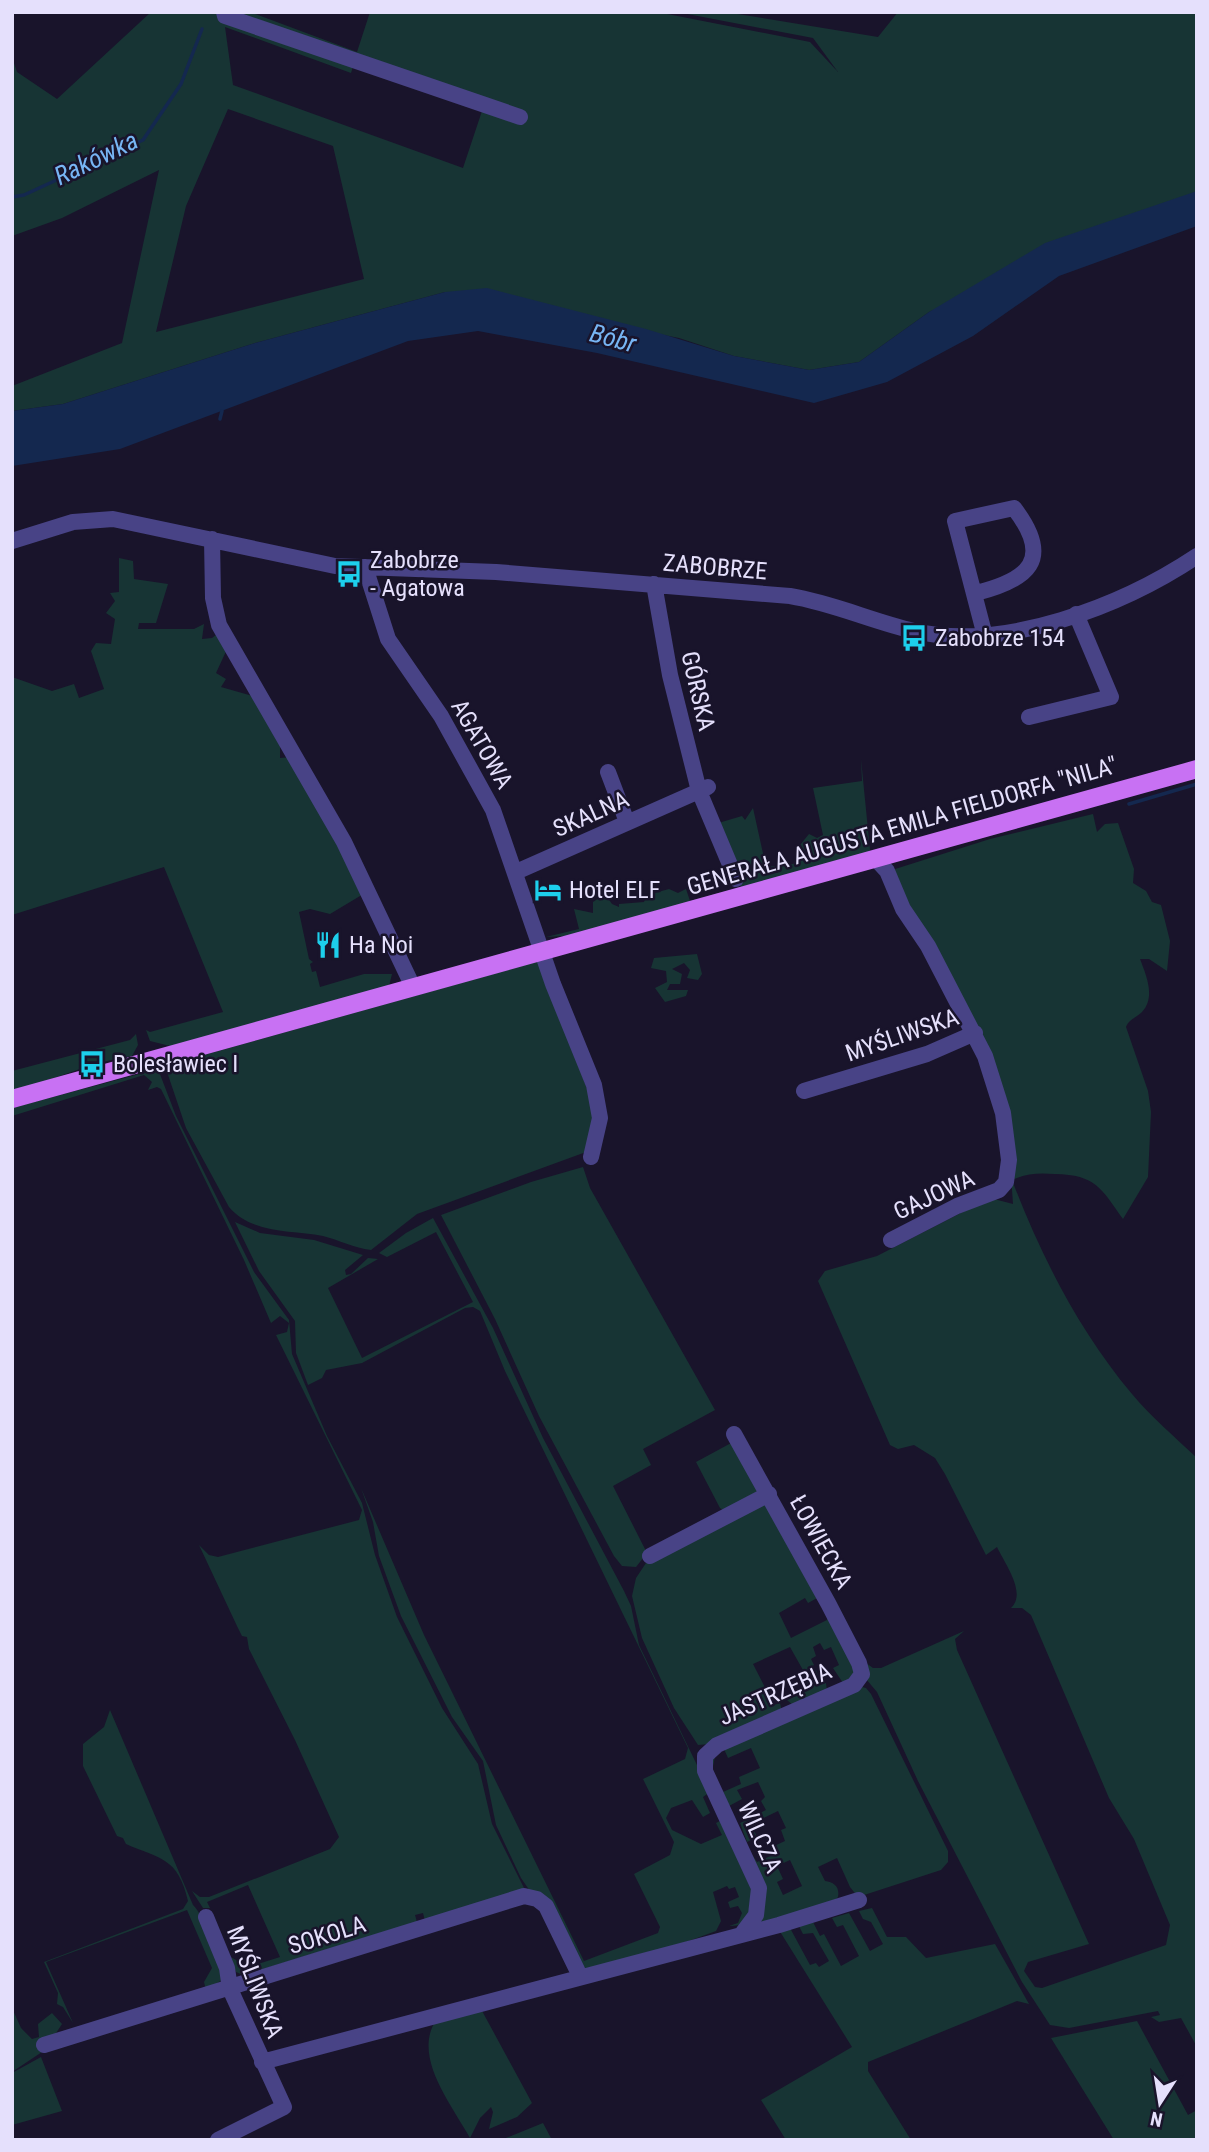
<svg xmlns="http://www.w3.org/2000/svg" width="1209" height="2152" viewBox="0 0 1209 2152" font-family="'Roboto Condensed',sans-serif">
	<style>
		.green { fill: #173434; fill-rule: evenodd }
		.water { fill: #14284f }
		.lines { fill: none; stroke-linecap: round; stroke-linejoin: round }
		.stream { stroke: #14284f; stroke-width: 3.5 }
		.minor { stroke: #484386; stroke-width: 16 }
		.major { stroke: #c871f3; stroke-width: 18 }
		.labels { text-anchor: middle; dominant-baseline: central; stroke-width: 5; stroke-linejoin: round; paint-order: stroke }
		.poi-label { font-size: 24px; fill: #e5e0fc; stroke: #19142b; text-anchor: start }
		.street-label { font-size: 24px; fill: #e5e0fc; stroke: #19142b }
		.water-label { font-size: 26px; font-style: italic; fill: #77b5f4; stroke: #19142b }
	</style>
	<rect width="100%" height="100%" fill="#19142b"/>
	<path class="green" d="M151 12H250L357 52 370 12H657L810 42 838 72 813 38 677 12H725L878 37 898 12H1197V191L929 312 859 362 809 370 734 356 679 338 445 292 255 343 63 404 12 411V386L122 343 159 170 62 218 12 236V57L17 72 57 99ZM225 27 351 73 354 63 484 105 463 168 233 85ZM228 109 333 146 364 279 156 332 186 206Z
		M119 558 133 561 134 579 168 584 156 623H139L138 629H194L204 624 202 639 212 638 220 632 228 647 216 673 226 679 221 687 256 697 280 744V758L293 757 365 893 330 914 310 909 299 912 309 959 313 962 310 964 312 972 316 971 320 987 364 974H392L389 986 174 1047 150 1041 146 1030 150 1032 223 1012 164 867 12 915V677L52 691 74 684 79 698 104 689 91 651 96 643 111 644 115 619 106 613 115 601 110 593 119 592Z
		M861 759 870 850 865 856 564 939 563 936 546 937 579 929 574 909 593 913V902L605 894 612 904 619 907V904L644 902 647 895 669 889 678 893 686 889 690 901 741 887 715 824 742 816 745 820 753 808 766 867 793 864 804 853 800 845 809 834 817 838 823 835 813 788 862 781Z
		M1093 814 1097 832 1105 824 1118 823 1134 869 1133 883 1146 891 1152 902 1161 905 1170 941 1167 971 1149 959H1140C1146 975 1156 997 1142 1012 1136 1018 1129 1019 1126 1027L1148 1091 1151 1112 1148 1177 1123 1219C1101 1188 1096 1175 1055 1174 1039 1173 1027 1173 1012 1180 1041 1256 1079 1331 1132 1394 1151 1417 1175 1437 1197 1458V2047L1181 2018 1159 2022 1151 2017 1160 2015 1158 2011 1069 2028 1050 2025 1022 1982 918 1781 877 1692 866 1679V1663L873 1668H881L964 1631 955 1639 957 1650 1089 1944 1028 1962 1024 1971 1035 1987 1042 1988 1166 1945 1170 1925 1134 1839 1109 1798 1031 1615 1022 1608H1011C1027 1593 1005 1564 997 1547L986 1555 945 1474 935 1458 914 1445 898 1449 890 1445 818 1281 825 1271 877 1256 990 1198 1013 1204 1007 1119 892 870 990 839Z
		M697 954 702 974 698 980 687 978 690 970 684 963 672 969 682 974 680 984H670L667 990H688L686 996 665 1002 655 988 667 982 666 971 651 968 654 958Z
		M539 961 595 1110 586 1152 417 1214 371 1250C354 1248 339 1240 323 1236 291 1230 252 1234 229 1207L186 1128 165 1066Z
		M136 1034 138 1045 132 1056C87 1063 55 1079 12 1093V1071L130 1040Z
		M158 1069 176 1116 254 1272 289 1320 292 1354 327 1436 362 1503 375 1555 397 1617 442 1708 478 1764 492 1824 526 1892 425 1921 423 1913 415 1915 417 1922 243 1975 236 1972 229 1956 248 1967 280 1957 248 1885 207 1902 210 1908H203L192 1891 200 1897H209L330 1849 339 1837 295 1740 249 1649 247 1637 242 1636 237 1626 199 1545 209 1555 218 1557 359 1520 362 1510 276 1335 287 1332 289 1323 280 1316 271 1323 244 1260 161 1089 157 1087 148 1090 152 1082 144 1075 12 1116V1108Z
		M583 1167 590 1188 715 1410 643 1449 651 1465 613 1486 647 1553 636 1567 622 1566 614 1556 539 1416 495 1319 441 1215 531 1182Z
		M433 1218 493 1328 543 1438 624 1591 631 1606 639 1645 710 1792 703 1797 710 1813 703 1817 692 1800 671 1808 666 1818 672 1830 701 1844 722 1835 716 1823 720 1821 756 1900 742 1925 729 1926 738 1923 742 1913 738 1906 730 1908 728 1902 739 1897 735 1887 729 1889 727 1886 713 1892 721 1921 716 1931 667 1949 589 1969 582 1967 521 1878 496 1825 483 1761 452 1717 401 1616 379 1556 373 1522 361 1488 424 1635 584 1961 658 1933 660 1927 634 1874 670 1855 674 1842 643 1779 685 1759 688 1748 505 1371 480 1311 473 1307 465 1308 362 1363 326 1370 322 1378 308 1385 296 1353 295 1321 259 1271 235 1222 260 1233 314 1240 363 1255 345 1270 346 1275 351 1274 368 1258 378 1259 328 1288 362 1358 473 1302 436 1232 387 1257 379 1253 406 1233Z
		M733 1442 760 1490 726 1512 720 1508 696 1462Z
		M766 1500 819 1597 808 1603 805 1598 779 1613 791 1638 827 1620V1614L857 1675 843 1683 833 1668 839 1665 831 1647 824 1650 820 1643 813 1647 816 1656 811 1659 814 1665 810 1668 812 1672 816 1670 822 1684 826 1683 827 1692 794 1706 787 1700 807 1691 804 1682 808 1679 790 1647 753 1664 774 1705 780 1703 782 1712 710 1744 698 1745 674 1708 642 1638 632 1596 636 1578 648 1560Z
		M858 1686 866 1688 871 1694 948 1851V1862L941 1870 858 1897 850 1887 837 1858 818 1867 825 1881C834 1882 840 1887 838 1897L832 1903 754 1925 764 1898 752 1858 753 1856 757 1862 775 1854 772 1847 785 1841 781 1830 786 1828 778 1811 751 1824 757 1837 747 1842 740 1823 766 1810 761 1801 765 1797 758 1782 737 1790 742 1799 729 1806 723 1792 741 1784 739 1777 760 1768 751 1748 728 1758 724 1749 716 1752 712 1771 708 1772 709 1756 715 1749ZM790 1860 802 1886 783 1895 777 1882 783 1879 777 1866Z
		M110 1710 193 1905C204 1915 223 1964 222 1980L206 1990 204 1982 212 1968 187 1910 46 1962 73 2023 63 2007 57 2004 58 1993 44 1962 183 1909 188 1901C178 1857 160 1859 126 1844L123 1838 117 1836 83 1766V1744L104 1727Z
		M872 1908 887 1937H906L926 1958 995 1944 1029 2004 1017 2001 868 2062V2071L911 2140H786L761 2100 852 2047 779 1930 790 1928 810 1965 816 1963 819 1967 829 1961 813 1933 803 1934 799 1926 813 1922 820 1936 824 1934 841 1966 859 1956 843 1925 837 1927 832 1918 849 1913 870 1951 883 1944 871 1922 863 1919 859 1911Z
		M12 2008 21 2028 32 2039 39 2037 38 2024 52 2013 62 2024 45 2050 12 2072Z
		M481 2009 532 2103 517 2117 489 2129 493 2112 491 2107 480 2118 470 2138C452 2105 412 2057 436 2020Z
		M1137 2021 1188 2115 1197 2110V2140H1114L1051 2038Z
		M41 2057 62 2111 12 2125V2073Z
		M543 2123 552 2140H501Z"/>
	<path class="water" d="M1197 191V226L1059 276 973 336 887 382 814 403 597 353 478 331 408 341 120 449 12 466V411L63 404 255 343 445 292 487 288 646 329 734 356 809 370 859 362 929 312 1045 243Z"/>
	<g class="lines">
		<path class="stream" d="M12 197 24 195 143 140 181 84 202 29
			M220 419 222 411
			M1129 804 1197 784"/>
		<path class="minor" d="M224 12 225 16 520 117
			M212 539 213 598 219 625 344 842 413 987
			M12 541 73 522 113 519 335 566 496 572 790 596C833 603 871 621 914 631 1004 652 1122 606 1197 556
			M365 567 388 639 441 716 493 810 553 984 594 1085 600 1118 591 1157
			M976 593C1028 580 1054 560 1014 508L955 521 985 636
			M1029 717 1111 697 1076 614
			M608 772 627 822
			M708 787 699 791 736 879
			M876 859 887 871 903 909 928 946 985 1056 1003 1113 1009 1160 1006 1182 999 1190 957 1206 891 1240
			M516 872 699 791 670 675 654 584
			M804 1091 927 1054 975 1033
			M734 1434 828 1603 859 1663 862 1674 854 1685 717 1745 705 1756V1771L759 1888 756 1915 741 1935
			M650 1556 769 1494
			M206 1917 227 1968 230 1989 284 2107 218 2140
			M44 2045 524 1896 537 1899 546 1906 580 1976
			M262 2062 779 1925 859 1900"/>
		<path class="major" d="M12 1099 1197 769"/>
	</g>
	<defs>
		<symbol id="bus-bare" viewBox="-9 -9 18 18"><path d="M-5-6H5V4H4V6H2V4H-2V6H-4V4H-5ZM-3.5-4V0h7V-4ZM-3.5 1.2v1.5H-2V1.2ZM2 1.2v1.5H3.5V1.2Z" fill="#1dcfec" stroke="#19142b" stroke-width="2.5" paint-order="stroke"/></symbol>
		<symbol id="hotel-bare" viewBox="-9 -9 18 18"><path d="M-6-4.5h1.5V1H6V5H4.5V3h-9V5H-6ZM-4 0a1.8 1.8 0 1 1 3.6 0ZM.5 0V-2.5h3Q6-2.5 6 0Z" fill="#1dcfec" stroke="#19142b" stroke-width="2.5" paint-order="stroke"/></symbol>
		<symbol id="restaurant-bare" viewBox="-9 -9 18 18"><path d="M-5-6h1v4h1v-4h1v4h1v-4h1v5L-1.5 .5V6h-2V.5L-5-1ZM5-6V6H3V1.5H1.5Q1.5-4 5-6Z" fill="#1dcfec" stroke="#19142b" stroke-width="2.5" paint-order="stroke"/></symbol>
	</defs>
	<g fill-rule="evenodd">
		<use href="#bus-bare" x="330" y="555" width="38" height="38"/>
		<use href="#bus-bare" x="895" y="619" width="38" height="38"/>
		<use href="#hotel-bare" x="529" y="871" width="38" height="38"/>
		<use href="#restaurant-bare" x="309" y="926" width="38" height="38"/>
		<use href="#bus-bare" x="73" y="1045" width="38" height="38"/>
	</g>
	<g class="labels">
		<g class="poi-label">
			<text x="370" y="560">Zabobrze<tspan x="370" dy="28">- Agatowa</tspan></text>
			<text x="935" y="638">Zabobrze 154</text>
			<text x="569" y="890">Hotel ELF</text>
			<text x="349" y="945">Ha Noi</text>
			<text x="113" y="1064">Bolesławiec I</text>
		</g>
		<g class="street-label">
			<text transform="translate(715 567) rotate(5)">ZABOBRZE</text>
			<text transform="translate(698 691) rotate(77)">GÓRSKA</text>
			<text transform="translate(482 744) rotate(60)">AGATOWA</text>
			<text transform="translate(591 814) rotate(-24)">SKALNA</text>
			<text transform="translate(902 826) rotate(-16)">GENERAŁA AUGUSTA EMILA FIELDORFA "NILA"</text>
			<text transform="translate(902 1035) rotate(-19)">MYŚLIWSKA</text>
			<text transform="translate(934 1195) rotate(-25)">GAJOWA</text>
			<text transform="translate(821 1542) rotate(61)">ŁOWIECKA</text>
			<text transform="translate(775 1694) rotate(-24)">JASTRZĘBIA</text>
			<text transform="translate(760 1837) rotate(66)">WILCZA</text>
			<text transform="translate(327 1935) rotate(-17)">SOKOLA</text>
			<text transform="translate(255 1982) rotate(69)">MYŚLIWSKA</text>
		</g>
		<g class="water-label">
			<text transform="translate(96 158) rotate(-26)">Rakówka</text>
			<text transform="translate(613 338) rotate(15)">Bóbr</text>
		</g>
	</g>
	<rect width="1209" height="2152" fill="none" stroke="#e5e0fc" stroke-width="28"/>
	<g transform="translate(1160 2103) rotate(192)" stroke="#19142b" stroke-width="5" paint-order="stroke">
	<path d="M0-5L12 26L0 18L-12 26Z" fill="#e5e0fc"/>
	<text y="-10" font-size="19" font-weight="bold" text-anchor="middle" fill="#e5e0fc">N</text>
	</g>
</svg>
